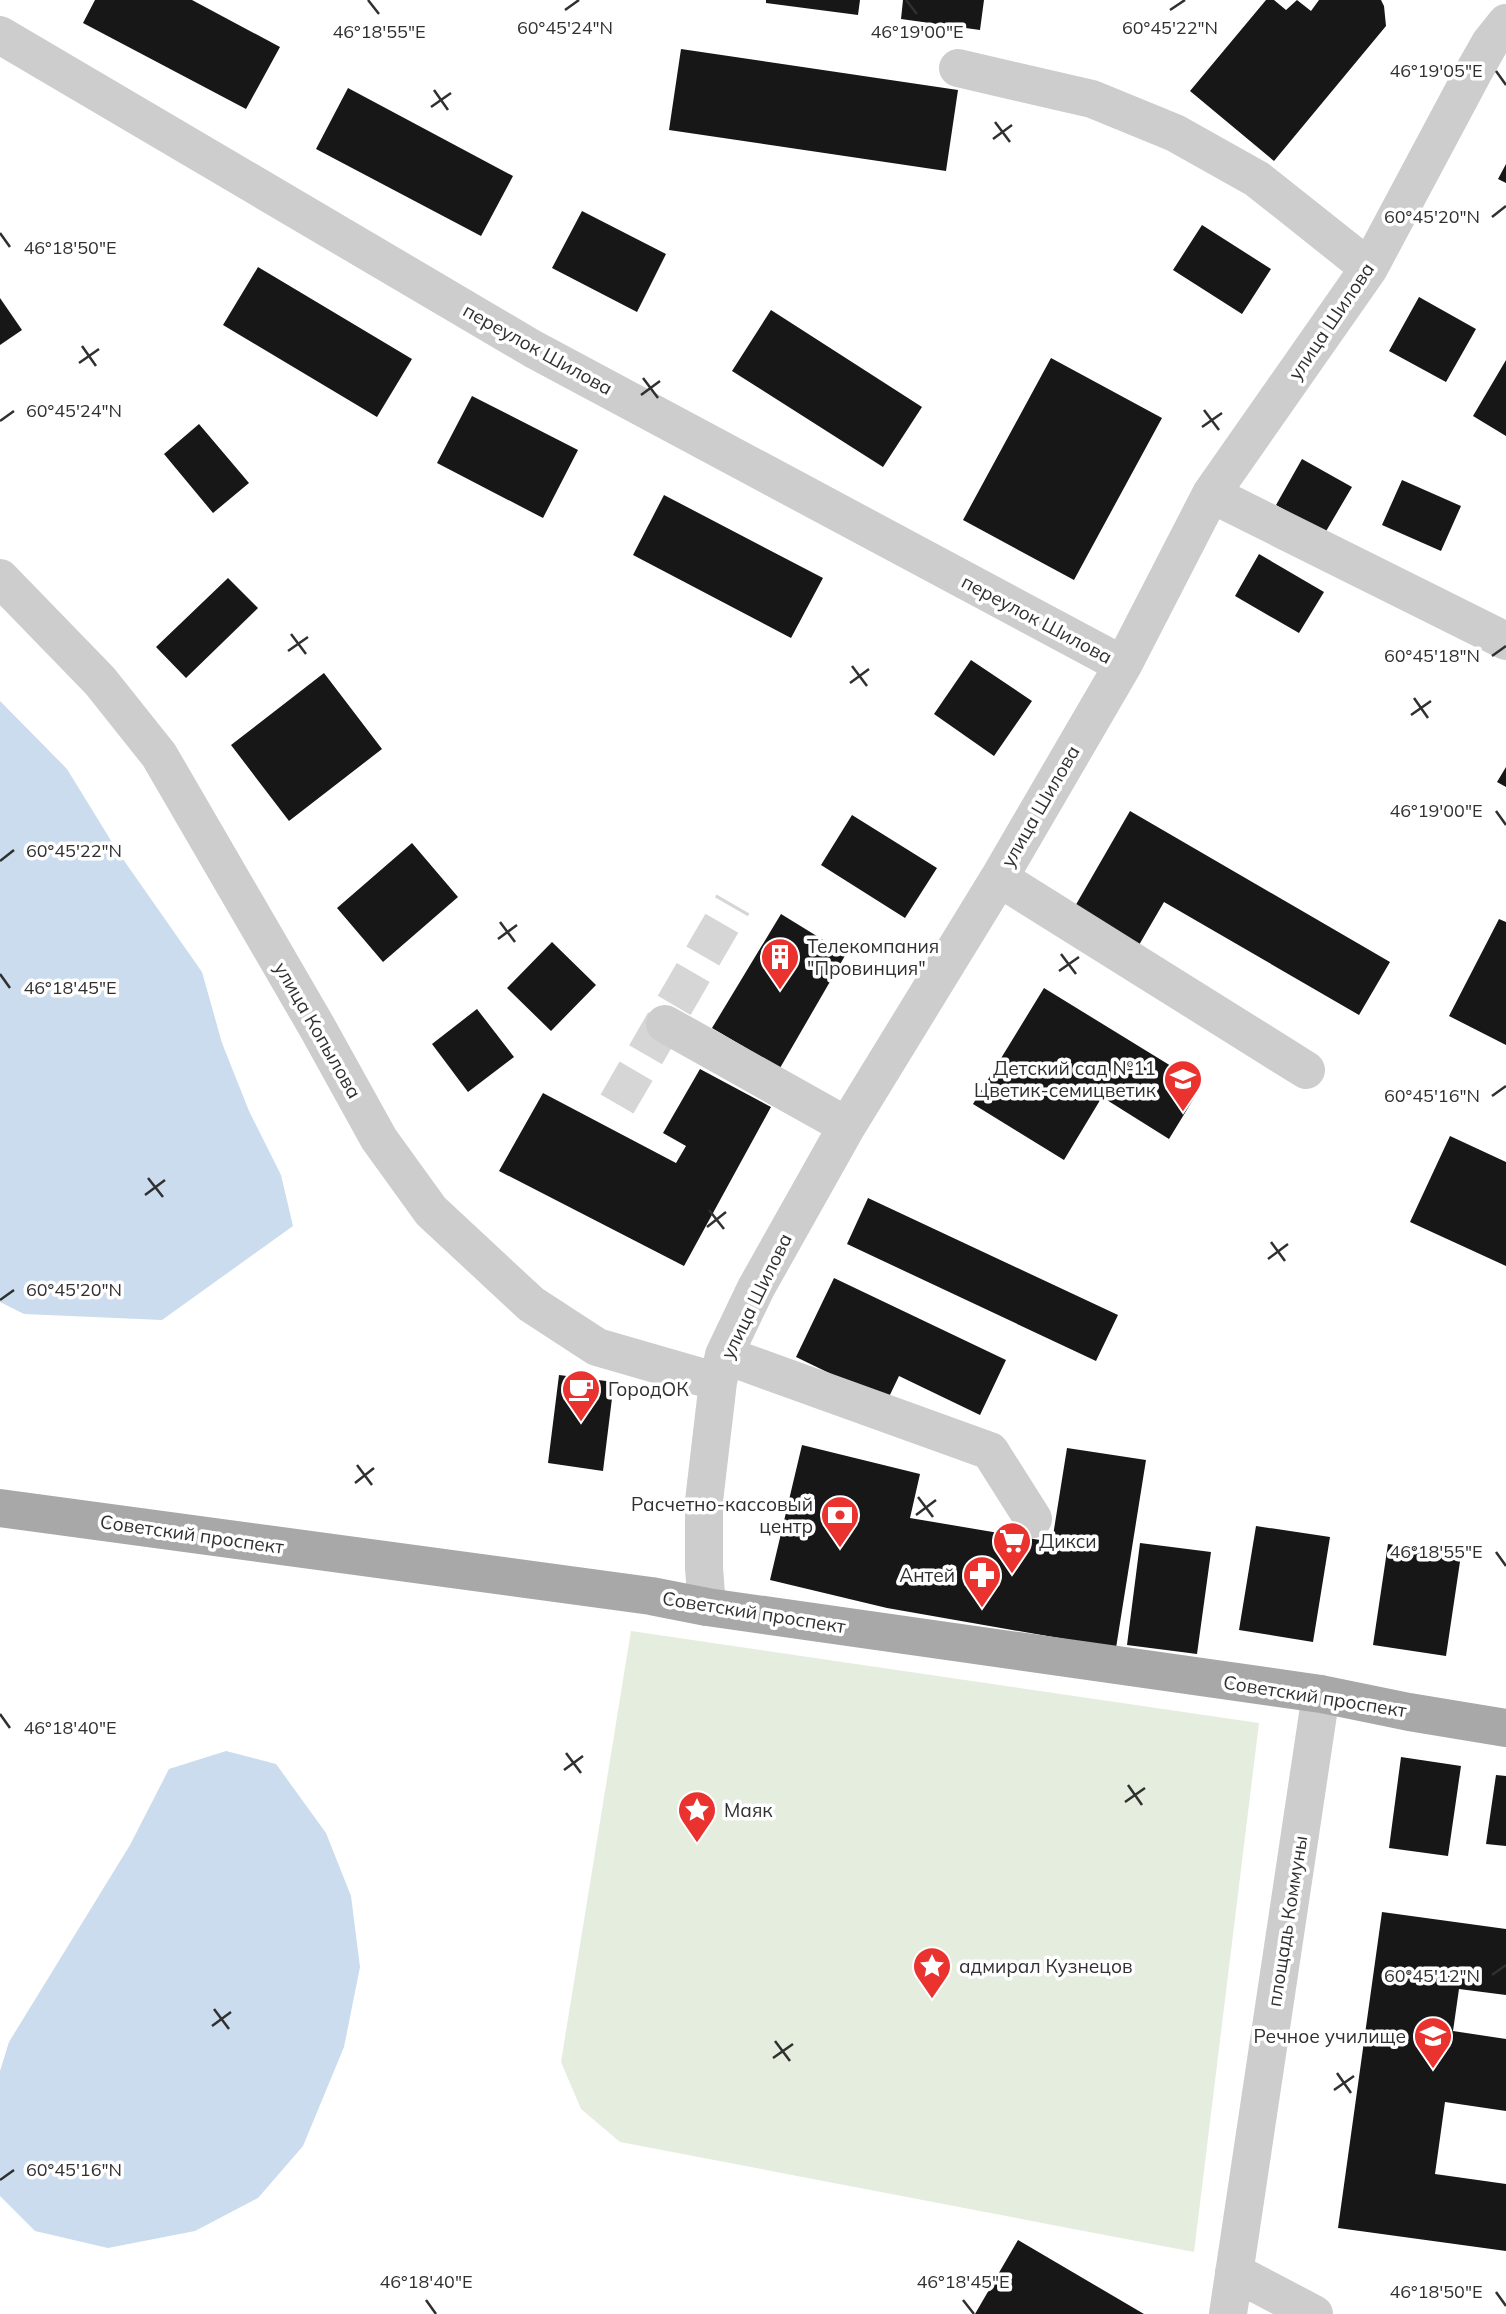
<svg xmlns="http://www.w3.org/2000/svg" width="1506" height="2314" viewBox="0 0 1506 2314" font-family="Mulish,sans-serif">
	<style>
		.green { fill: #e5edde }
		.water { fill: #cadced }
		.building { fill: #171717 }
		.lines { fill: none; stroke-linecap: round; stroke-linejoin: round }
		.minor-tunnel { stroke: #d6d6d6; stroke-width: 38; stroke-dasharray: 38 19; stroke-linecap: butt }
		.minor { stroke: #cdcdcd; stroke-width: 38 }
		.major { stroke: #a8a8a8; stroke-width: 38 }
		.ticks { fill: none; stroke: #303030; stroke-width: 2.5 }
		.labels { text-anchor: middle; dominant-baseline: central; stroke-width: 7; stroke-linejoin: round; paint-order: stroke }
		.street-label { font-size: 19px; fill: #303030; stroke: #fff }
		.poi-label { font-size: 19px; fill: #303030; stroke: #fff; text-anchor: start }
		.ticks-label { font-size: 18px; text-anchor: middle; fill: #303030; stroke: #fff; stroke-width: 7; stroke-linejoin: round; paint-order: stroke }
	</style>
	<rect width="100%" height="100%" fill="#fff"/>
	<path class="green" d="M631 1631 1259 1723 1194 2252 620 2142 581 2109 561 2062Z"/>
	<path class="water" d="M0 701 67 769 118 852 202 972 222 1043 249 1111 281 1175 293 1226 162 1320 24 1314 0 1302Z
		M226 1751 276 1764 326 1833 351 1896 360 1967 344 2047 303 2146 258 2198 195 2231 108 2248 35 2231 0 2196V2071L9 2042 130 1845 169 1769Z"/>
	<path class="building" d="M95 0H192L280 47 246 109 83 23Z
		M766 0H860L858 15 766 3Z
		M903 0H984L980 30 901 19Z
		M1266 0H1274L1286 10 1297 0 1311 11 1319 0H1381L1384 6 1386 26 1274 161 1190 91Z
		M681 49 958 90 946 171 669 130Z
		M348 88 513 176 481 236 316 149Z
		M1506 164V183L1498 179Z
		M582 211 666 254 637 312 552 268Z
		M1202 225 1271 269 1242 314 1173 270Z
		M258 267 412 359 377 417 223 325Z
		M1419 297 1476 329 1446 382 1389 351Z
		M0 298 22 330 0 345Z
		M771 310 922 407 883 467 732 371Z
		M1051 358 1162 418 1074 580 963 520Z
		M1506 360V436L1473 416Z
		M472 396 578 450 543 518 437 463Z
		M199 424 249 483 213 513 164 454Z
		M1302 459 1352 487 1325 533 1276 505Z
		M1402 480 1461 506 1441 551 1382 525Z
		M664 495 823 578 791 638 633 555Z
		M1259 554 1324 592 1299 633 1235 596Z
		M228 578 258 608 186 678 156 647Z
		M971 660 1032 701 994 756 934 714Z
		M324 673 382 749 289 821 231 745Z
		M1506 767V787L1497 782Z
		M1130 811 1390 962 1359 1015 1164 902 1139 945 1074 908Z
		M852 815 937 868 905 918 821 865Z
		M412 843 458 897 383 962 337 908Z
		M781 914 846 954 780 1068 712 1028Z
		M1499 919 1506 922V1045L1449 1016Z
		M552 942 596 985 551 1031 507 988Z
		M1044 988 1202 1085 1169 1139 1102 1097 1064 1160 973 1104Z
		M477 1009 514 1057 468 1092 432 1044Z
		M700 1069 771 1107 684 1266 499 1171 543 1093 676 1163 686 1146 663 1133Z
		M1450 1136 1506 1162V1266L1410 1222Z
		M868 1198 1118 1315 1096 1361 847 1244Z
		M834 1278 1006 1360 980 1415 899 1376 887 1401 796 1357Z
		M559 1375 614 1382 603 1471 548 1463Z
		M802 1445 920 1474 910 1518 1052 1542 1067 1448 1146 1460 1116 1648 887 1608 770 1580Z
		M1256 1526 1330 1537 1313 1642 1239 1630Z
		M1140 1543 1211 1552 1197 1654 1127 1645Z
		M1388 1544 1461 1555 1446 1656 1373 1645Z
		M1401 1757 1461 1766 1448 1856 1389 1848Z
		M1496 1775 1506 1776V1846L1486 1844Z
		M1382 1912 1506 1929V1995L1459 1989 1453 2031 1506 2039V2111L1445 2102 1435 2174 1506 2184V2251L1338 2228Z
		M1018 2240 1144 2314H975Z"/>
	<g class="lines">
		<path class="minor-tunnel" d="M617 1104 733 904"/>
		<path class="minor" d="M0 35 533 349 1123 665
			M958 68 1092 99 1175 133 1257 179 1369 268
			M1211 494 1506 641
			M0 578 100 681 159 755 317 1027 379 1139 431 1211 531 1304 597 1347 718 1382
			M999 878 1306 1070
			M665 1024 847 1126
			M724 1355 990 1451 1033 1519
			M707 1607 704 1568V1501L718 1382 724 1355 756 1288 847 1126 999 878 1123 665 1211 494 1369 268 1473 73 1490 43 1506 23
			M1234 2272 1314 2314
			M1228 2314 1321 1694"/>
		<path class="major" d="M0 1508 651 1596 707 1607 1321 1694 1409 1712 1506 1728"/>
	</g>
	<path class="ticks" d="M368 0 379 14M906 0 917 14M565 10 579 0M1170 10 1185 0M1496 71 1506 85M434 90 448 110M431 107 451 93M995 122 1010 142M993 139 1012 125M1492 217 1506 206M0 233 10 247M82 346 96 366M79 363 99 349M643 378 658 398M641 395 660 381M1204 410 1219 430M0 421 14 411M1202 427 1222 413M291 634 306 654M288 651 308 637M1492 656 1506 646M852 666 867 686M850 683 869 669M1414 698 1428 718M1411 715 1431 701M1496 811 1506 825M0 861 14 850M500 922 515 942M498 939 517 925M1061 954 1076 974M1059 971 1079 957M0 974 10 988M1492 1096 1506 1086M148 1178 163 1197M145 1195 165 1180M709 1210 724 1229M707 1227 726 1212M1271 1242 1285 1261M1268 1259 1288 1244M0 1300 14 1290M357 1465 372 1485M355 1483 374 1468M918 1497 933 1517M916 1515 936 1500M1496 1552 1506 1566M0 1714 10 1728M566 1753 581 1773M564 1770 583 1756M1128 1785 1142 1805M1125 1802 1145 1788M1492 1975 1506 1965M214 2009 229 2029M212 2026 231 2012M775 2041 790 2061M773 2058 793 2044M1337 2073 1351 2093M1334 2090 1354 2076M0 2180 14 2170M1496 2292 1506 2306M426 2300 436 2314M963 2300 974 2314"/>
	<defs>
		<symbol id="building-pin" viewBox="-11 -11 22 30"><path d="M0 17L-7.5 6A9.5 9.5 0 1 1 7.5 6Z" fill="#ea322f" stroke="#fff"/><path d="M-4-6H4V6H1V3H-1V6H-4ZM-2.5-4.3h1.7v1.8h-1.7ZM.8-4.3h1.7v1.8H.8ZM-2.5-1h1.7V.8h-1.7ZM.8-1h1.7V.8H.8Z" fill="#fff"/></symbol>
		<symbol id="school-pin" viewBox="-11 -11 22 30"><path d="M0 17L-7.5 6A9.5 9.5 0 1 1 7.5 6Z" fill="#ea322f" stroke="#fff"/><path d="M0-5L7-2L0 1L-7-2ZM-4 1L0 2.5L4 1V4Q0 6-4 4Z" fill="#fff"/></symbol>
		<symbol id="cafe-pin" viewBox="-11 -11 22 30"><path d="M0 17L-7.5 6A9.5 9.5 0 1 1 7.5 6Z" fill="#ea322f" stroke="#fff"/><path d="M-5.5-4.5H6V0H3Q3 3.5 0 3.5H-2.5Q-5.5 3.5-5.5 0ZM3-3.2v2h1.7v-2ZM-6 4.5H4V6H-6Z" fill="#fff"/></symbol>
		<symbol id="bank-pin" viewBox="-11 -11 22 30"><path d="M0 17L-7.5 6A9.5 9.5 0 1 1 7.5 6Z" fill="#ea322f" stroke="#fff"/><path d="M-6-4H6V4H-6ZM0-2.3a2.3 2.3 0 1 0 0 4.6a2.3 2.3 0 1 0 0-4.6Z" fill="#fff"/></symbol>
		<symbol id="supermarket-pin" viewBox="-11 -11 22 30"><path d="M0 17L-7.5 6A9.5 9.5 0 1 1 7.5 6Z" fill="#ea322f" stroke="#fff"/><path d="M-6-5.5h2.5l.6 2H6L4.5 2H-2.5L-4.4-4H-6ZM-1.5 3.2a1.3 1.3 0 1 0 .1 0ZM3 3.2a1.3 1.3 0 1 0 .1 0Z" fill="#fff"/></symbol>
		<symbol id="pharmacy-pin" viewBox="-11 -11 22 30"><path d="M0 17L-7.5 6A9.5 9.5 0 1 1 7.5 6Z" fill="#ea322f" stroke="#fff"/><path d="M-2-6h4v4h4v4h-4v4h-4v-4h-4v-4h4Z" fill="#fff"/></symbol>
		<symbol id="sight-pin" viewBox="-11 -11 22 30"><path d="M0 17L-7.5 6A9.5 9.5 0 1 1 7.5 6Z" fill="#ea322f" stroke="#fff"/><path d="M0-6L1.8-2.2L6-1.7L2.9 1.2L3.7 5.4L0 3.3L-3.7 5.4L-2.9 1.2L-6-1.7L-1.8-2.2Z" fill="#fff"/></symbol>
		<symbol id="university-pin" viewBox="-11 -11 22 30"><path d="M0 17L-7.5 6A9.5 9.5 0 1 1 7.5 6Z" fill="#ea322f" stroke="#fff"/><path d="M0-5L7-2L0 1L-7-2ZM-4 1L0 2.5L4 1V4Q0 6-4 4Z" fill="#fff"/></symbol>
	</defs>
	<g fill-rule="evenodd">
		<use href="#building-pin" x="758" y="935" width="44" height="60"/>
		<use href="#school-pin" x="1161" y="1057" width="44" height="60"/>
		<use href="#cafe-pin" x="559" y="1367" width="44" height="60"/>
		<use href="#bank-pin" x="818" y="1493" width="44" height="60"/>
		<use href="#supermarket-pin" x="990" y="1519" width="44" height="60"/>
		<use href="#pharmacy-pin" x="960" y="1553" width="44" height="60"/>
		<use href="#sight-pin" x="675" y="1788" width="44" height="60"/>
		<use href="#sight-pin" x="910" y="1944" width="44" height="60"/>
		<use href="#university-pin" x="1411" y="2014" width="44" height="60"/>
	</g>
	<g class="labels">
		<g class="street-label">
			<text transform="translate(1331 321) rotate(-56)">улица Шилова</text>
			<text transform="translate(538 349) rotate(29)">переулок Шилова</text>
			<text transform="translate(1037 619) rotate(28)">переулок Шилова</text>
			<text transform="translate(1040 806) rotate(-60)">улица Шилова</text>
			<text transform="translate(318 1030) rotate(60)">улица Копылова</text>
			<text transform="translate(756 1296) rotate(-64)">улица Шилова</text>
			<text transform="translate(192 1534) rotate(8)">Советский проспект</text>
			<text transform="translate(754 1612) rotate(9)">Советский проспект</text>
			<text transform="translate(1315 1696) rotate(9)">Советский проспект</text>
			<text transform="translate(1287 1921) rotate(-81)">площадь Коммуны</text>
		</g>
		<g class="poi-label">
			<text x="807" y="946">Телекомпания<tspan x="807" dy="22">"Провинция"</tspan></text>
			<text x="1156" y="1068" text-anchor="end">Детский сад №11<tspan x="1156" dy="22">Цветик-семицветик</tspan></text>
			<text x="608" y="1389">ГородОК</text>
			<text x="813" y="1504" text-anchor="end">Расчетно-кассовый<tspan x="813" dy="22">центр</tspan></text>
			<text x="1039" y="1541">Дикси</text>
			<text x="955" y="1575" text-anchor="end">Антей</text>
			<text x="724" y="1810">Маяк</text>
			<text x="959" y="1966">адмирал Кузнецов</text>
			<text x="1406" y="2036" text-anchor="end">Речное училище</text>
		</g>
	</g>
	<g class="ticks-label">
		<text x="565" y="34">60°45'24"N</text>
		<text x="1170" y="34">60°45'22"N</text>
		<text x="379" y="38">46°18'55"E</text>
		<text x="917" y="38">46°19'00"E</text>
		<text x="1436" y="77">46°19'05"E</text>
		<text x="1432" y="223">60°45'20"N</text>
		<text x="70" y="254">46°18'50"E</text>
		<text x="74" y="417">60°45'24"N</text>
		<text x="1432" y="662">60°45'18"N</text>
		<text x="1436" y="817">46°19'00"E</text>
		<text x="74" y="857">60°45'22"N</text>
		<text x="70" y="994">46°18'45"E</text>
		<text x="1432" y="1102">60°45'16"N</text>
		<text x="74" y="1296">60°45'20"N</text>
		<text x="1436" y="1558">46°18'55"E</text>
		<text x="70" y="1734">46°18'40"E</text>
		<text x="1432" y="1982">60°45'12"N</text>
		<text x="74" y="2176">60°45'16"N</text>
		<text x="426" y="2288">46°18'40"E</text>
		<text x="963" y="2288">46°18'45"E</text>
		<text x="1436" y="2298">46°18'50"E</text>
	</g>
</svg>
